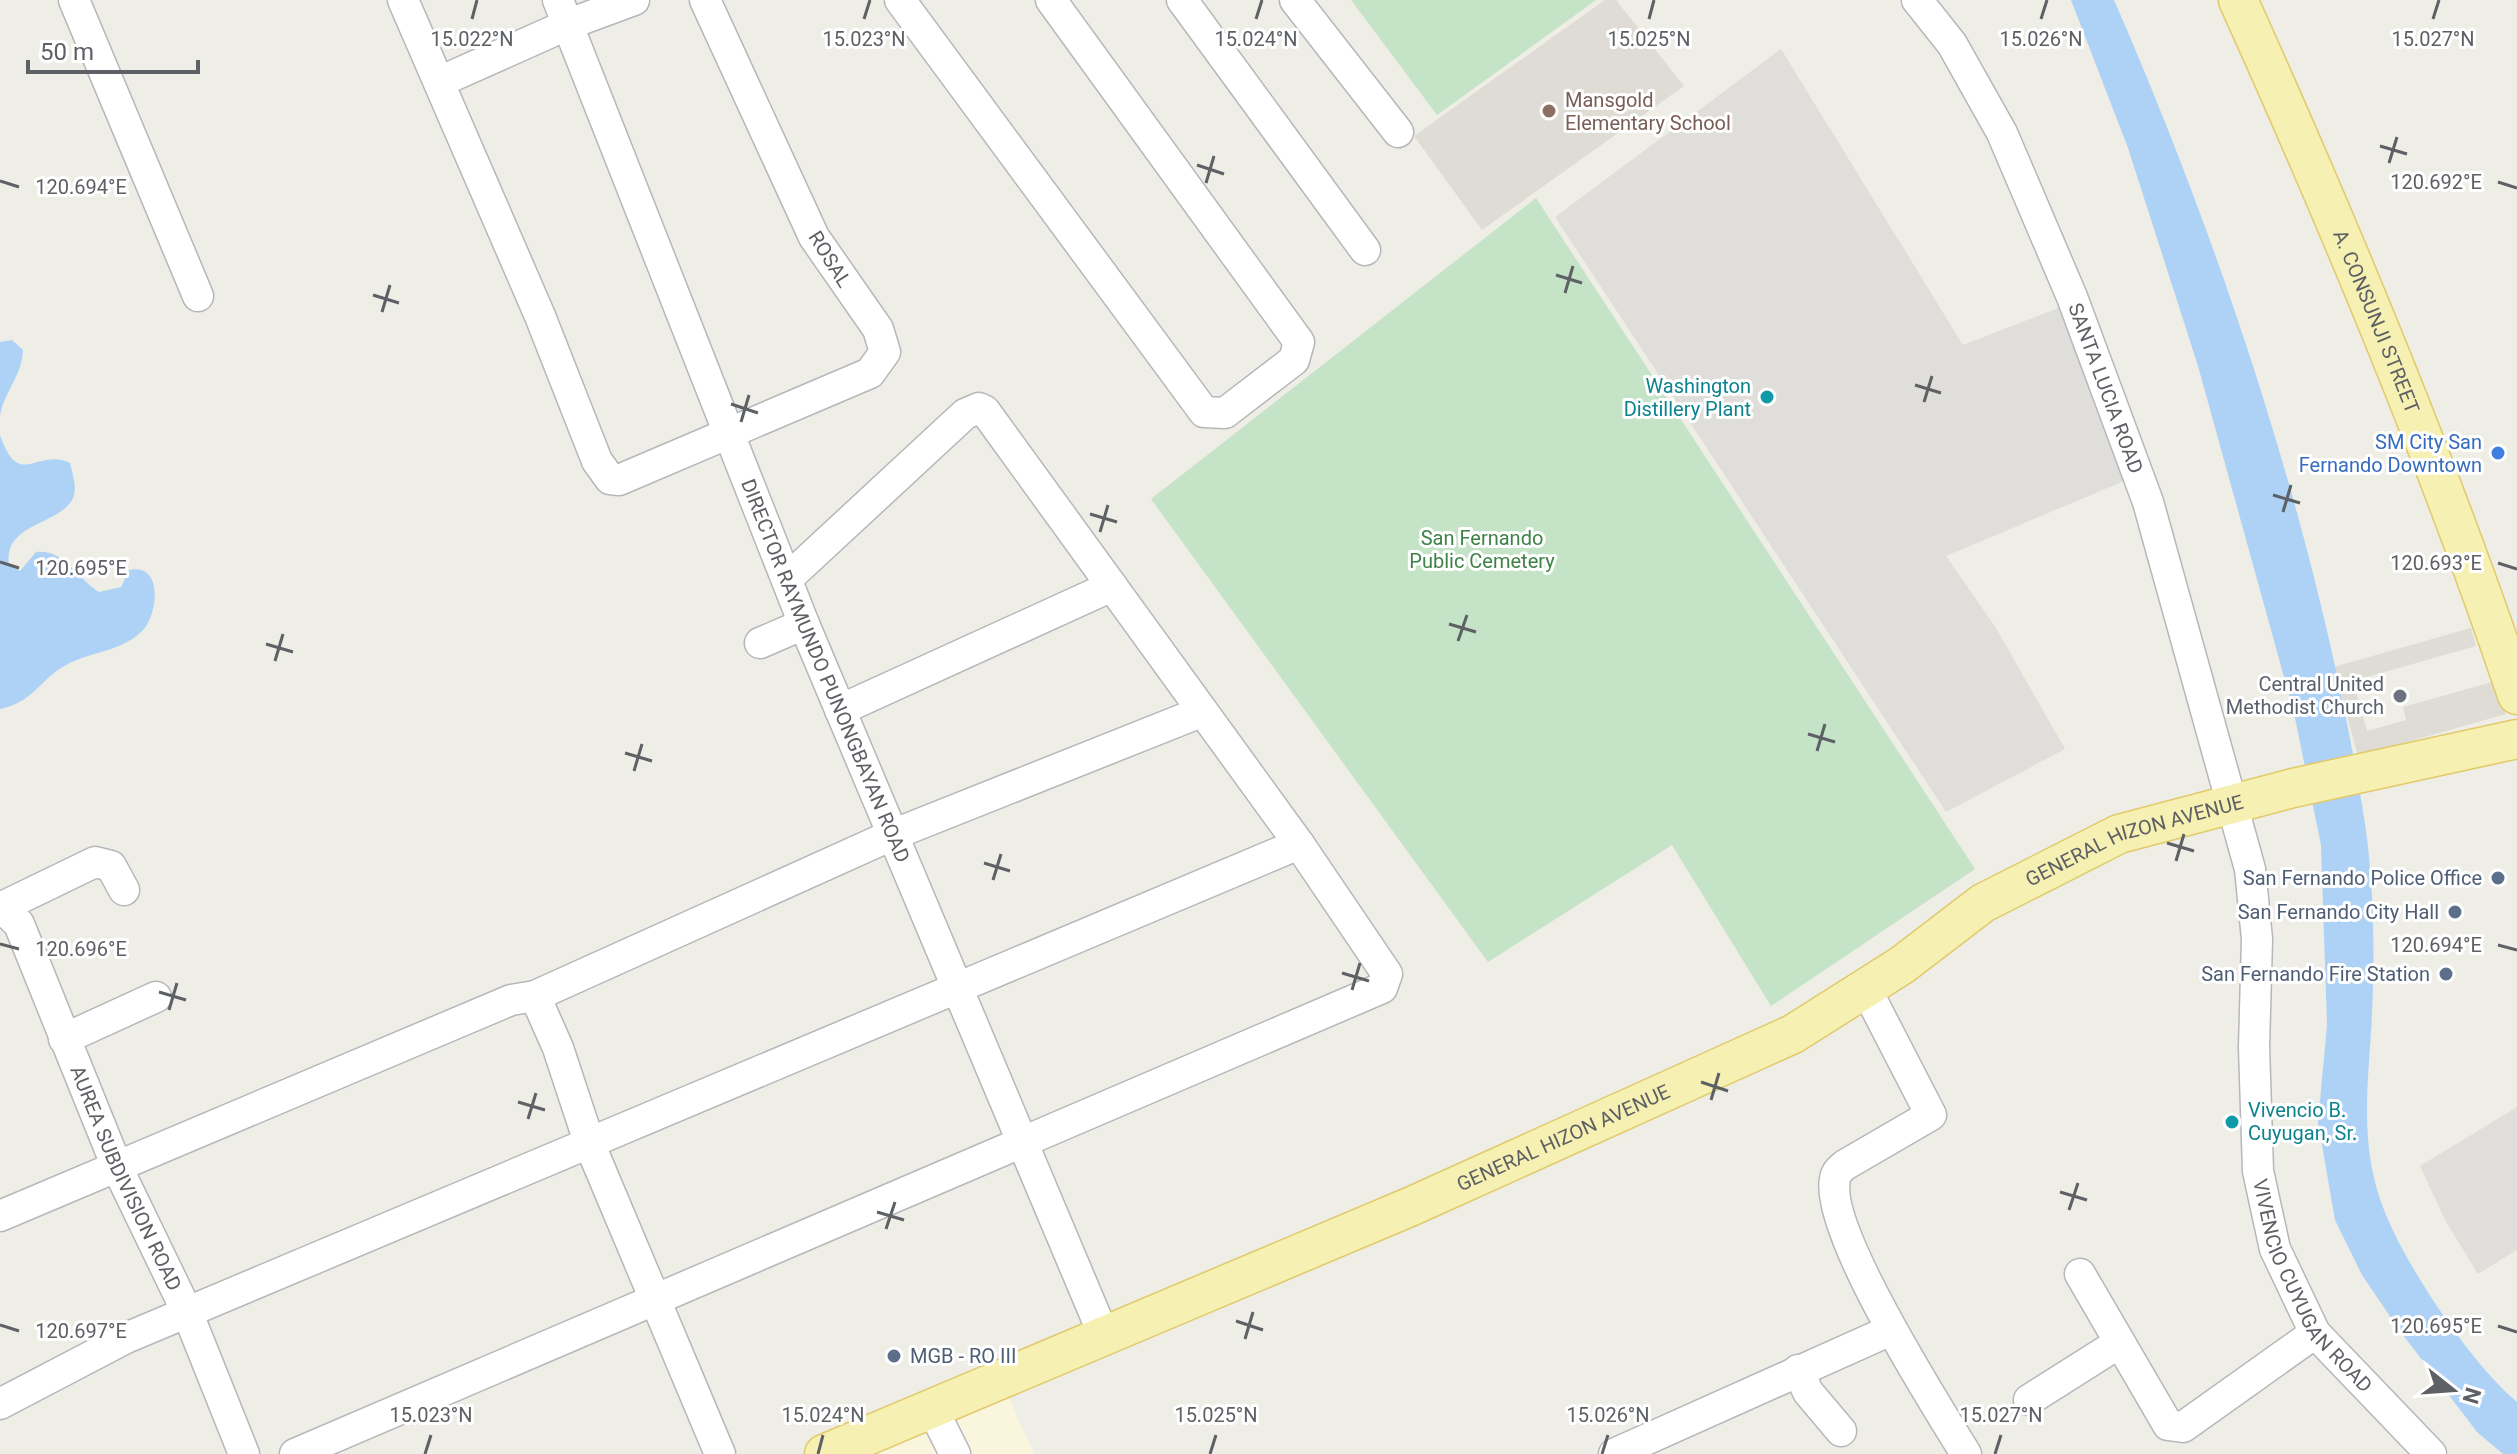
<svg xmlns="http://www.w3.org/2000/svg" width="2517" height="1454" viewBox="0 0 2517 1454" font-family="Roboto,sans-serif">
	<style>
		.commercial { fill: #faf6de }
		.industrial { fill: #e0deda }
		.education { fill: #dedcd4 }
		.green { fill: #c5e3c7 }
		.water { fill: #aed2f6 }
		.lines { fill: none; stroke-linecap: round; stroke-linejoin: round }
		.minor-casing { stroke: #b6b7bb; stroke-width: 33 }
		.major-casing { stroke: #e2c96a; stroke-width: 41 }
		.minor { stroke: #fff; stroke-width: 30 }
		.major { stroke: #f6f0b2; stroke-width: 38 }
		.ticks { fill: none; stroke: #5d6064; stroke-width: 3 }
		.education-dot { fill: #8d6e63; stroke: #fff; stroke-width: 3 }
		.culture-dot { fill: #0f9aa8; stroke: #fff; stroke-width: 3 }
		.shop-dot { fill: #3f7fe0; stroke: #fff; stroke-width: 3 }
		.worship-dot { fill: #6b7280; stroke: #fff; stroke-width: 3 }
		.service-dot { fill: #5c6f8a; stroke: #fff; stroke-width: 3 }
		.labels { text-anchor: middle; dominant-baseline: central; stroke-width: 6; stroke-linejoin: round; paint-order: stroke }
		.education-label { font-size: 20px; fill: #785e54; stroke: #fff; text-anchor: start }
		.street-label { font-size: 20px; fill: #5d6064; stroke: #fff }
		.culture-label { font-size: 20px; fill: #0d838f; stroke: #fff; text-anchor: end }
		.shop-label { font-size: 20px; fill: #366cbe; stroke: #fff; text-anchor: end }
		.park-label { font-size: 20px; fill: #3f8246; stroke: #fff }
		.worship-label { font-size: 20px; fill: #5b616d; stroke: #fff; text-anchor: end }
		.service-label { font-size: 20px; fill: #4e5e75; stroke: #fff; text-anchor: end }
		.ticks-label { font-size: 20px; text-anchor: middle; fill: #5d6064; stroke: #fff; stroke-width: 6; stroke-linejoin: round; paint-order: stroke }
	</style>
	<rect width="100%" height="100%" fill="#eeede6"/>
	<path class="commercial" d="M1006 1392 1034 1454H969L951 1414Z
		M926 1425 939 1454H858Z"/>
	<path class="industrial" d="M1781 49 1963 345 2071 303 2136 476 1946 556 1996 628 2065 749 1946 812 1555 217Z
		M2517 1107V1250L2478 1274 2446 1222 2420 1166Z"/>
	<path class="education" d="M1605 0H1616L1684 86 1482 230 1414 136Z
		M2471 628 2476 646 2353 681 2367 731 2406 720 2403 707 2496 681 2506 714 2358 756 2334 667Z"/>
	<path class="green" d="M1351 0H1596L1437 115Z
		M1536 198 1975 869 1771 1006 1672 845 1488 962 1151 499Z"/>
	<path class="water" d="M2071 0H2114C2224 252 2317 534 2362 805 2374 874 2375 945 2372 1014 2369 1078 2359 1137 2380 1199 2399 1257 2470 1363 2517 1402V1454H2503L2477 1432 2400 1331 2362 1275 2335 1220 2318 1122 2327 1025 2321 845 2294 713 2198 366 2128 148Z
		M12 340 23 350C22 376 4 392 0 416V342Z
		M0 435C19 491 37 447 70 463 72 473 77 486 74 495 66 525 2 521 9 565L20 571 36 552C65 549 76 578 99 592L121 587 129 570C163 562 158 612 144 629 123 652 91 651 66 665 40 679 34 702 0 709Z"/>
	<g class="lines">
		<defs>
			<g id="minor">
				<path d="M74 0 198 296"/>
				<path d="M403 0 540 316 597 461 610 479 619 480 870 373 885 352 878 329 814 237 705 0"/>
				<path id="s1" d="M558 0 804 624 1104 1336"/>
				<path d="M900 0 1204 412 1225 413 1294 360 1299 342 1051 0"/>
				<path d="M1182 0 1365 250"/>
				<path d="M1295 0 1398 132"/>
				<path id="s2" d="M1917 0 1952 44 2002 133 2072 297 2148 502 2250 869 2257 939 2254 1047 2258 1171 2275 1249 2315 1333 2431 1454"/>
				<path d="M439 82 569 24 634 0"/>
				<path d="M760 643 804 624"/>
				<path d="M840 710 1112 586"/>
				<path id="s3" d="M0 906 19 924 117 1167 188 1314 244 1454"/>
				<path d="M2 907 95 862 111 866 124 890"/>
				<path d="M1866 989 1931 1115 1845 1165C1840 1169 1836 1172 1835 1179 1824 1230 1936 1405 1966 1454"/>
				<path d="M535 996 558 1048 590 1145 720 1454"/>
				<path d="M64 1039 156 997"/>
				<path d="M0 1216 511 1000 535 996 892 835 1201 712"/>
				<path d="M2080 1274 2168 1425 2183 1427 2315 1333"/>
				<path d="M1798 1370 1808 1392 1841 1431"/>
				<path d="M2029 1400 2119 1343"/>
				<path d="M0 1404 126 1338 1299 844"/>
				<path d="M933 1410 955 1454"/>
				<path d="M295 1454 1382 988 1387 974 1299 844 985 411 979 408 965 414 787 579"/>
				<path d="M1614 1454 1891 1330"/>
			</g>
			<g id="major">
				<path id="s4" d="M2238 0C2341 228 2437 458 2517 695"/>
				<path id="s5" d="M824 1454 1412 1206 1793 1034 1902 965 1983 903 2119 834 2293 788 2517 739"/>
			</g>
		</defs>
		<use href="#minor" class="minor-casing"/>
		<use href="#major" class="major-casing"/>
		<use href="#minor" class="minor"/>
		<use href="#major" class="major"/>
	</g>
	<path class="ticks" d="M472 19 477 0M864 19 870 0M1256 19 1262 0M1649 19 1654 0M2041 19 2047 0M2433 19 2439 0M2380 146 2407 154M2389 163 2397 137M1197 165 1224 174M0 181 19 187M2498 182 2517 188M1206 183 1214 156M1556 275 1582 283M1565 293 1573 266M373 295 399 303M382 312 390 285M1915 385 1941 393M1924 402 1932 376M731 404 758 413M741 422 749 395M2273 495 2300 503M2283 512 2291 485M1090 514 1117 522M1100 532 1108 505M0 562 19 568M2498 563 2517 569M1449 624 1476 632M1458 641 1467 615M266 644 293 652M275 661 283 634M1808 734 1835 742M1817 751 1825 724M625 753 652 761M634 771 642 744M2167 843 2194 851M2176 861 2184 834M984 863 1010 871M993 880 1001 854M0 944 19 949M2498 945 2517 950M1342 973 1369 981M1352 990 1360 963M159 992 186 1000M169 1010 177 983M1701 1082 1728 1091M1711 1100 1719 1073M518 1102 545 1110M528 1119 536 1093M2060 1192 2087 1200M2069 1210 2078 1183M877 1212 904 1220M886 1229 895 1202M1236 1321 1263 1330M0 1325 19 1331M2498 1326 2517 1332M1245 1339 1253 1312M425 1454 431 1435M818 1454 823 1435M1210 1454 1216 1435M1602 1454 1608 1435M1995 1454 2001 1435"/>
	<circle class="education-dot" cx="1549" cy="111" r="8"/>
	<g class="culture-dot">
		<circle cx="1767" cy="397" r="8"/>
		<circle cx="2232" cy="1122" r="8"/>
	</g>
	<circle class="shop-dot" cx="2498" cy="453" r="8"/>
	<circle class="worship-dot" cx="2400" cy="696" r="8"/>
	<g class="service-dot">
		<circle cx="2498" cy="878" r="8"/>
		<circle cx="2455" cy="912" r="8"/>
		<circle cx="2446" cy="974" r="8"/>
		<circle cx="894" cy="1356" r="8"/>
	</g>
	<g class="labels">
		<g class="education-label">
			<text x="1565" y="100">Mansgold<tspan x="1565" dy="23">Elementary School</tspan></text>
		</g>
		<g class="street-label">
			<text transform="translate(830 259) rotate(58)">ROSAL</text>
			<text stroke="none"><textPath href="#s4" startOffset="350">A. CONSUNJI STREET</textPath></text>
			<text stroke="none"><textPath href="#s2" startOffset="434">SANTA LUCIA ROAD</textPath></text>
			<text stroke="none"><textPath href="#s1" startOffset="722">DIRECTOR RAYMUNDO PUNONGBAYAN ROAD</textPath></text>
			<text stroke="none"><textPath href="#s5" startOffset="1452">GENERAL HIZON AVENUE</textPath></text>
			<text stroke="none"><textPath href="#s5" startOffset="804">GENERAL HIZON AVENUE</textPath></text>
			<text stroke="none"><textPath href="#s3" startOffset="302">AUREA SUBDIVISION ROAD</textPath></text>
			<text stroke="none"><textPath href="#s2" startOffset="1368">VIVENCIO CUYUGAN ROAD</textPath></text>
		</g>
		<g class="culture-label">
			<text x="1751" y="386">Washington<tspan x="1751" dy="23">Distillery Plant</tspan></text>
			<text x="2248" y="1110" text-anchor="start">Vivencio B.<tspan x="2248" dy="23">Cuyugan, Sr.</tspan></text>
		</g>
		<g class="shop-label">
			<text x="2482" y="442">SM City San<tspan x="2482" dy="23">Fernando Downtown</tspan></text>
		</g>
		<g class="park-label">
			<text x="1482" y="538">San Fernando<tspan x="1482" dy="23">Public Cemetery</tspan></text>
		</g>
		<g class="worship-label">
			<text x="2384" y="684">Central United<tspan x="2384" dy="23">Methodist Church</tspan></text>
		</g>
		<g class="service-label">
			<text x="2482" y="878">San Fernando Police Office</text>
			<text x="2439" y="912">San Fernando City Hall</text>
			<text x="2430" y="974">San Fernando Fire Station</text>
			<text x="910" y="1356" text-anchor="start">MGB - RO III</text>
		</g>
	</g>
	<g class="ticks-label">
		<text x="472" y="46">15.022°N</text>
		<text x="864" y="46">15.023°N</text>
		<text x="1256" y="46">15.024°N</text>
		<text x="1649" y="46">15.025°N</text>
		<text x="2041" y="46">15.026°N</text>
		<text x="2433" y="46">15.027°N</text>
		<text x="2436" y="189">120.692°E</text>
		<text x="81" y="194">120.694°E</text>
		<text x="2436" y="570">120.693°E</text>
		<text x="81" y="575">120.695°E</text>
		<text x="2436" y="952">120.694°E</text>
		<text x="81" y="956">120.696°E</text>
		<text x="2436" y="1333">120.695°E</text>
		<text x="81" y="1338">120.697°E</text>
		<text x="431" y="1422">15.023°N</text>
		<text x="823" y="1422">15.024°N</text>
		<text x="1216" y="1422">15.025°N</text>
		<text x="1608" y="1422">15.026°N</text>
		<text x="2001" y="1422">15.027°N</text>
	</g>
	<g transform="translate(2453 1390) rotate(107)" stroke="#ffffff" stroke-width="6" paint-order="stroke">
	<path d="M0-6L14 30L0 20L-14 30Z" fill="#5d6064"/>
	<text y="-12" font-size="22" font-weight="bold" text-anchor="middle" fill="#5d6064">N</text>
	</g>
	<path d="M28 60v12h170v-12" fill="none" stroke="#5d6064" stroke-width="4"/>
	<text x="40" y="60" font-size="24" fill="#5d6064" stroke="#ffffff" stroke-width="6" paint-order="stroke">50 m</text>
</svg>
